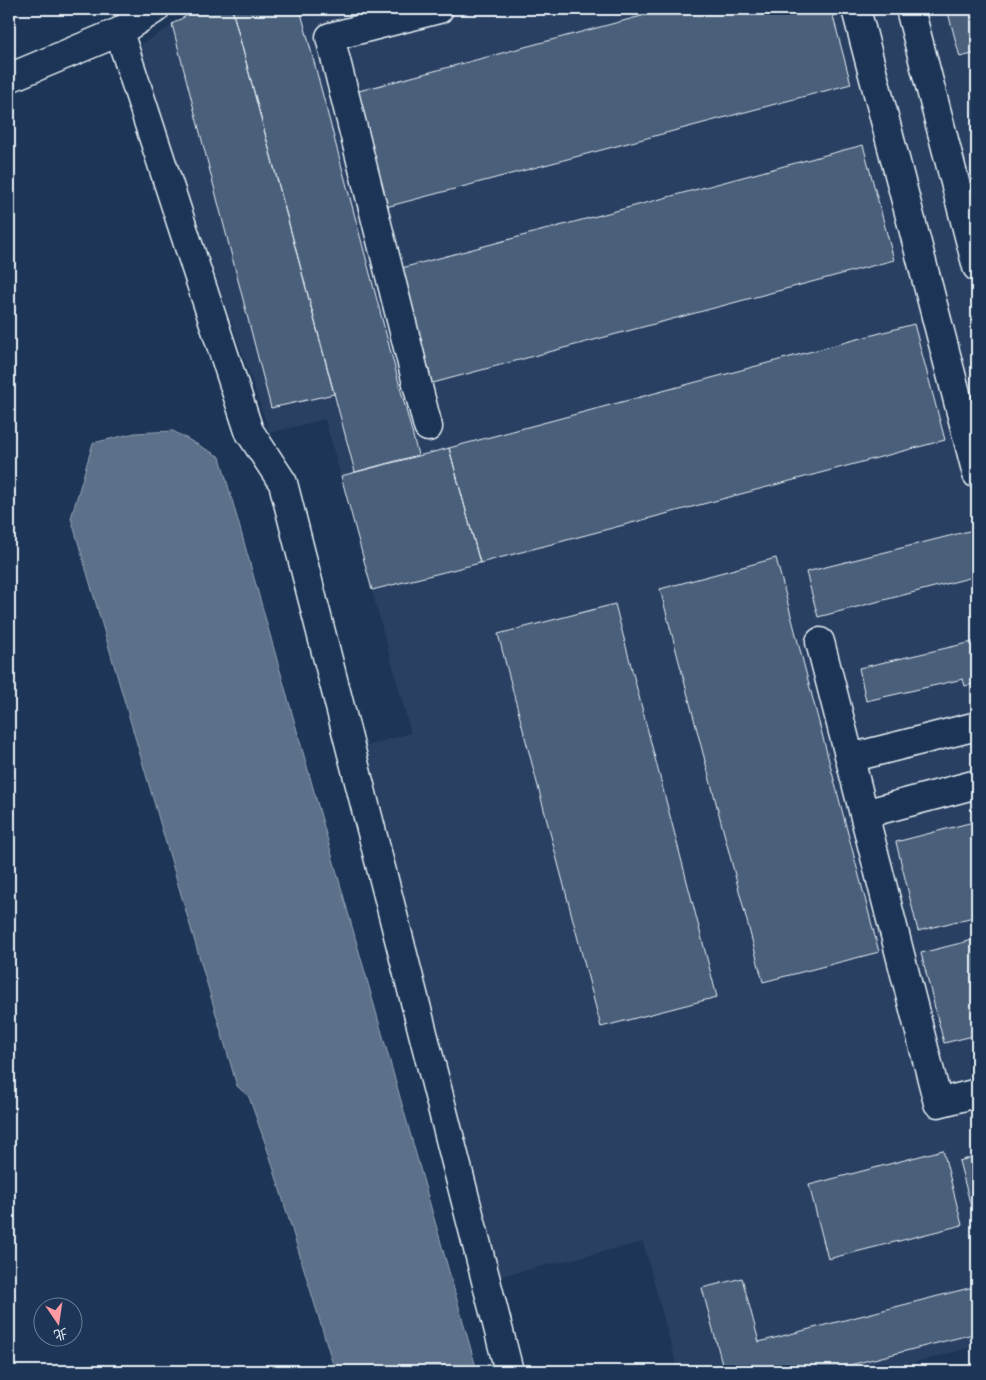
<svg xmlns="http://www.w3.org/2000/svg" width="986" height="1380" viewBox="0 0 986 1380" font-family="Pangolin,'LXGW WenKai TC',sans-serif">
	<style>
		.built { fill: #2a4162 }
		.water { fill: #5d7089; stroke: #95a4b5 }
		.building { fill: #495e7a; stroke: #e8f1f8 }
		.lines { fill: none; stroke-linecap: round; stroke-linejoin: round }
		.minor-casing { stroke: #e8f1f8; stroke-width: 31 }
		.minor { stroke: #1d3557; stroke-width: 28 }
	</style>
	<rect width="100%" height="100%" fill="#1d3557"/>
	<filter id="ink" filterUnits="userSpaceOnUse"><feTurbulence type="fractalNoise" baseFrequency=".02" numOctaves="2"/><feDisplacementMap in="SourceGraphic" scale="10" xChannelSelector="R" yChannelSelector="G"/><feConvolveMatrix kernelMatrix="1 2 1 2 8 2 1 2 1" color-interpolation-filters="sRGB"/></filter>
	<g filter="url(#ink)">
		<path class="built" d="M198 9H977V1346L882 1371H678L643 1242 501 1276 366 746 411 733 325 419 270 433 136 48Z"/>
		<path class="water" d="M173 431 220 457 477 1371H335L270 1157 249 1097 237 1086 71 518 93 443 135 433Z"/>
		<path class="building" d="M198 9H232L334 394 271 408 172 24Z
			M232 9H300L418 455 355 472Z
			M668 9H831L851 84 386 207 355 92Z
			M947 9H977V53L960 57Z
			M863 145 894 260 429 384 398 269Z
			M914 324 945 440 480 563 449 448Z
			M449 448 480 563 372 590 341 476Z
			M973 530 977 545V576L818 617 806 572Z
			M776 558 879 952 763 982 660 589Z
			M615 604 717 997 601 1027 498 634Z
			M977 641V683L965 686 963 679 866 701 859 668Z
			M977 821V916L918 931 896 842Z
			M977 939V1035L944 1043 921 953Z
			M943 1150 962 1225 828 1259 809 1185Z
			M977 1156V1217L974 1218 959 1161Z
			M742 1278 759 1342 977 1286V1333L826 1371H724L702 1288Z"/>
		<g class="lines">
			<defs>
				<path id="minor" d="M856 9 977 474
					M910 9 977 267
					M119 32 249 431 283 483 509 1371
					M9 78 119 32 155 9
					M428 427 330 37 439 9
					M820 642 938 1103 977 1093
					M850 758 977 726
					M864 814 977 784"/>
			</defs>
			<use href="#minor" class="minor-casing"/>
			<use href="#minor" class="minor"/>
		</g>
	</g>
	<rect width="986" height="1380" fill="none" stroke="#1d3557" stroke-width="30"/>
	<rect x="15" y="15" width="956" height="1350" fill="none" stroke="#e8f1f8" stroke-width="2" filter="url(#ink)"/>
	<g transform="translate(58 1322) rotate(167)"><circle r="24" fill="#1d3557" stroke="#6e8097"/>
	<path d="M0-4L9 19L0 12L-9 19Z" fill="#ff9aa2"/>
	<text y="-8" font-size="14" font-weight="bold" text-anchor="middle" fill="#e8f1f8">北</text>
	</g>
</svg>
